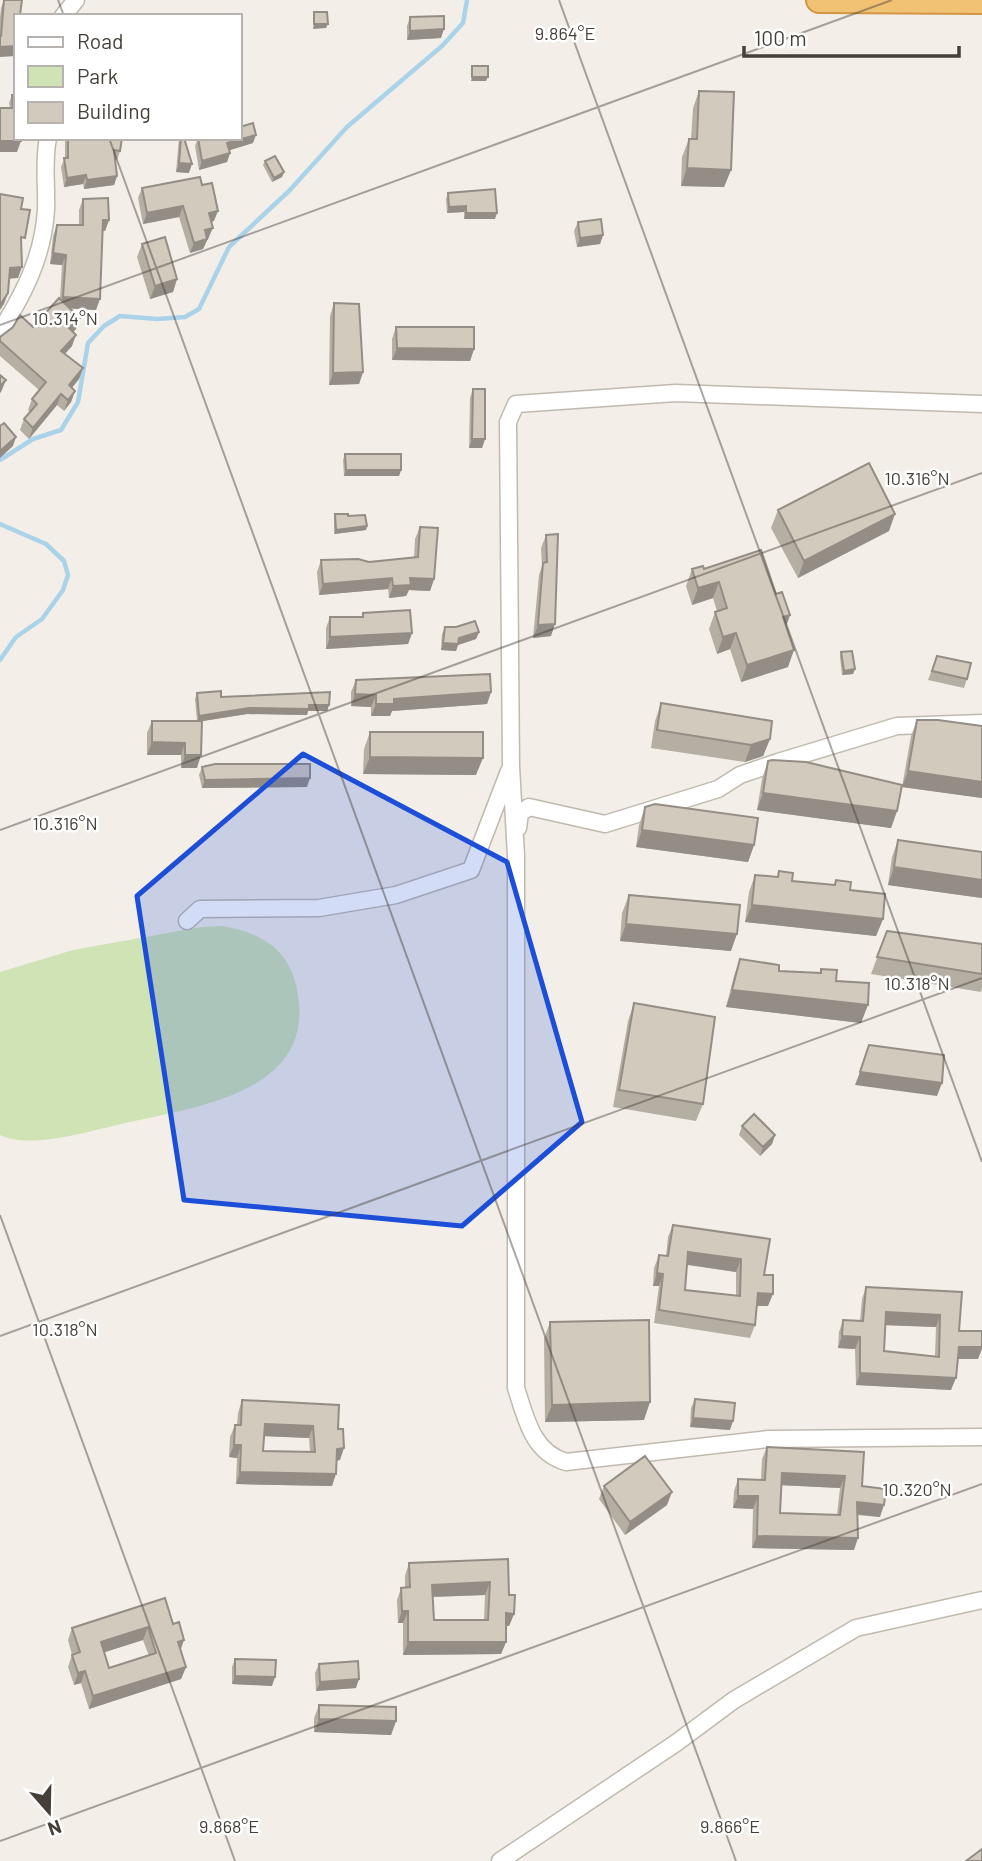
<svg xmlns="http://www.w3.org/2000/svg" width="982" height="1861" viewBox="0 0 982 1861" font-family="Barlow,sans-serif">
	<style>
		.green { fill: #d0e3b4 }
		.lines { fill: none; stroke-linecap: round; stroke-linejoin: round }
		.stream { stroke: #aad3ea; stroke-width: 4.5 }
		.minor-casing { stroke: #c0b9ae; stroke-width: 19 }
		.highway-casing { stroke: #d09645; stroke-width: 28 }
		.minor { stroke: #fff; stroke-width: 16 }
		.highway { stroke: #f2c274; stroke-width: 24 }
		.wall { fill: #b5aea3; fill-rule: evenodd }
		.shaded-wall { fill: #948d85 }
		.building { fill: #d3cabe; stroke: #948d85; stroke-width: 2; fill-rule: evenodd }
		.marked { fill: #1d4ed8; fill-opacity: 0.2; stroke: #1d4ed8; stroke-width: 5; stroke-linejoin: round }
		.ticks { fill: none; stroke: #453f37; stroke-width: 2; stroke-opacity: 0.45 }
		.ticks-label { font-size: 18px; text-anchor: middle; fill: #453f37; stroke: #fff; stroke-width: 5; stroke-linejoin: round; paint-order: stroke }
	</style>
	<rect width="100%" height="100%" fill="#f3efe8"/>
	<path class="green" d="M223 926C260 933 287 947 296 985 322 1093 196 1107 121 1124 90 1131 29 1150 0 1135V972L73 950 201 927Z"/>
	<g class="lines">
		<path class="stream" d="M0 460 33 439 61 430 78 402 88 343 104 326 120 316 157 319 185 317 199 309 229 247 289 191 347 127 442 46 463 23 467 0
			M0 524 46 544 64 561 68 575 63 590 42 619 16 637 0 660"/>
		<defs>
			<path id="minor" d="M63 16 76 0
				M0 332C24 293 43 257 46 210 47 186 43 162 48 138
				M982 404 676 393 516 404 508 422 511 766 516 856V1388C526 1418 532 1452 566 1462L768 1439 982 1437
				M518 828 520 813 529 807 605 824 718 789 740 775 778 762 897 726 982 723
				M187 921 200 909 319 908 396 895 471 870 509 771
				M500 1861 676 1743 734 1700 856 1628 982 1600"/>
			<path id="highway" d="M819 0 982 1"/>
		</defs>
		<use href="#minor" class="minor-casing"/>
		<use href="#highway" class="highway-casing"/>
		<use href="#minor" class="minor"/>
		<use href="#highway" class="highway"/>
	</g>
	<path class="wall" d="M4 0H22L0 57V17L1 8Z
		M410 17 441 38 407 40V26Z
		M699 91 731 170 724 187 681 186 682 157 689 139H691L693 108Z
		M12 95 17 152H0V108H10L9 103Z
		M65 138H122L120 151 117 160 115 159 117 176 114 185 84 189 83 184 64 187 61 167 65 158Z
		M179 138H184L189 173 176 172Z
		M198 138H240L253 143 229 150 230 153 227 162 199 170 195 146Z
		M265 161 284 172 282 177 272 182 263 165Z
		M202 185 214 221 211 222 209 238 207 239 203 249 190 253 179 217 143 224 138 198 142 188Z
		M448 193 495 219H464V212L447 213 446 199Z
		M83 199 109 220 105 231H102L96 310 70 308 76 329 73 332 72 346 65 354 83 368 79 379 72 388 75 391 71 402 64 411 57 405 29 439 20 430 24 419 30 412 28 410 32 399 39 390 0 356V337L33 327 60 299 62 265 50 264 53 236 57 225H79V210Z
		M578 222 603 235 600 244 577 247 574 231Z
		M142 244 177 279 173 292 150 299 137 257Z
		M334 303 363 372 359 384 329 385 330 316Z
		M396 327 474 349 470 361 392 360V339Z
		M473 389 485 439 482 448H469L470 398Z
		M345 454 401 470 399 476H344L343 460Z
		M778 510 889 531 798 578 771 528Z
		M335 514 348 516 367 526 366 530 334 534V519Z
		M420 527 434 579 430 591 409 590 406 596 389 598 388 589 319 595 317 572 321 560 369 562 414 558 415 539Z
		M546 535 551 636 533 638 539 575 542 566 541 548Z
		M692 569H704L776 594 790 615 786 626 788 667 741 682 730 649 717 654 709 629 715 612 717 611 713 598 692 605 686 586Z
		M363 613 412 633 408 644 326 649V628L330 617H362Z
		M445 627 479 632 476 639 458 645 456 651 441 650 442 634Z
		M841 652 855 669 853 674 842 675 840 657Z
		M937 656 967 679 964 688 928 680Z
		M356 680 491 692 487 704 392 711 390 716H371V707L351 706V692Z
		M197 693 221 697 329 705 327 711H308L307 715 247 714 202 721 197 768H181V755H147V733L152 721H197L195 699Z
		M661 703 770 739 763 756 745 762 651 748 655 721Z
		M917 720 982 726V798L902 787 911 736Z
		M370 732 476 775 363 774 364 749Z
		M768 761 897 811 891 828 757 810 762 779Z
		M202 767 307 787 202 788 199 775Z
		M645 807 754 845 748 862 636 847 639 825Z
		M898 840 982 852V898L888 885 892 857Z
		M779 871 792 881 834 885 836 880 850 890 883 919 876 936 745 922 749 892 755 875 777 877Z
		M629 895 731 951 620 941 622 913Z
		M887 931 982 944V988L981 992 871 974Z
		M740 959 779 971 820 973 821 969 836 981 861 1023 726 1007 734 976Z
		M634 1003 703 1104 696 1121 613 1107 628 1021Z
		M742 1126 775 1135 772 1144 760 1156 739 1135Z
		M673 1225 770 1239 764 1275 768 1306H757L755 1325 750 1338 654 1323 659 1286H653L654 1268 659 1255 666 1256 668 1237ZM687 1265 736 1272V1296L685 1290Z
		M866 1287 962 1292 959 1331 978 1359H958L951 1390 856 1385 855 1349 838 1348 839 1332 843 1320 860 1321 862 1299ZM885 1325 936 1327 935 1356 884 1351Z
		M550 1322 644 1420 545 1422 544 1339Z
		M695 1399 730 1430 690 1427 691 1408Z
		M242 1400 338 1429 340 1460 336 1461 332 1486 236 1484 237 1458 229 1457 230 1437 235 1425H237L238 1413ZM264 1436 309 1438 310 1452 263 1451Z
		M767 1447 864 1452 862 1486 880 1517 857 1515 854 1550 752 1548 753 1509 733 1508 734 1491 738 1479 761 1480 762 1459ZM781 1485 840 1488 837 1515 780 1513Z
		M604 1486 667 1505 625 1535 599 1499Z
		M508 1559 509 1595 514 1614 509 1626H506V1642L501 1654 403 1655V1623H398L397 1600 401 1588H405V1576L409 1563ZM485 1595 484 1620H434L433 1597Z
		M165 1598 186 1667 181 1679 89 1709 81 1683 74 1685 68 1667 72 1655 68 1640 72 1628ZM143 1640 149 1656 109 1668 104 1652Z
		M235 1659 272 1686 232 1684V1667Z
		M319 1664 356 1688 316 1691 315 1673Z
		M319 1705 396 1721 391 1735 314 1732V1718Z"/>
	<path class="shaded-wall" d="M314 24H328L326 28 313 29Z
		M444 29 441 38 407 40 410 31Z
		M16 46V56L0 57V47Z
		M472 77H488L486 81H471Z
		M256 135 253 143 224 152 227 143Z
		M0 141H21L17 152H0Z
		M230 153 227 162 199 170 202 161Z
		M179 163 192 164 189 173 176 172Z
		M687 168 731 170 724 187 681 186Z
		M284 172 282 177 272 182 274 178Z
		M86 175 83 184 64 187 67 178Z
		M117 176 114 185 84 189 87 180Z
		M183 206 179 217 143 224 147 213Z
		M466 206 464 212 447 213 449 207Z
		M218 211 214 221 205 223 209 213Z
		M466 213H497L495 219H464Z
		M103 220H109L105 231H99Z
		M213 228 203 249 190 253 194 243 205 230Z
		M603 235 600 244 577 247 580 238Z
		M53 253 66 255 62 265 50 264Z
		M22 267 18 278 5 279 10 268Z
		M177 279 173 292 150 299 155 286Z
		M8 293 4 304 0 310V305Z
		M63 297 100 299 96 310 60 308Z
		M80 318 76 329 65 340 69 328Z
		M76 335 72 346 57 362 61 351Z
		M397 348 474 349 470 361 392 360Z
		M83 368 79 379 65 396 69 385Z
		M363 372 359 384 329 385 333 373Z
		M6 380 1 392 0 393V386Z
		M75 391 71 402 64 411 68 400Z
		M61 394 57 405 29 439 33 428Z
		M16 437 13 446 0 458V451Z
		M472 439H485L482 448H469Z
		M346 470H401L399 476H344Z
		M895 514 889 531 798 578 804 561Z
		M367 526 366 530 334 534 336 530Z
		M392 578 388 589 319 595 323 584Z
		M410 578 434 579 430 591 409 590 406 596 389 598 393 586Z
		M719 582 713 598 692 605 698 588Z
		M790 615 784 632 783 617Z
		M555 624 551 636 533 638 538 625Z
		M479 632 476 639 458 645 456 651 441 650 443 643Z
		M412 633 408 644 326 649 330 637Z
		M736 633 730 649 717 654 723 637Z
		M794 650 788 667 741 682 747 665Z
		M855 669 853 674 842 675 844 671Z
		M491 692 487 704 392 711 390 716H371L376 704 394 699Z
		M355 694 376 695 371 707 351 706Z
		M309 705H329L327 711H308L307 715 247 714 197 722 199 716 249 708Z
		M770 739 763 756 745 762 751 745Z
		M152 742 185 743 181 755H147Z
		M185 755H201L197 768H181Z
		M370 757 483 758 476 775 363 774Z
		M908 771 982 782V798L902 787Z
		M310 778 307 787 202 788 205 780Z
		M763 793 897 811 891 828 757 810Z
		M642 830 754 845 748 862 636 847Z
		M894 867 982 880V898L888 885Z
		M752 905 883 919 876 936 745 922Z
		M626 924 737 934 731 951 620 941Z
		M732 990 868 1005 861 1023 726 1007Z
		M860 1072 942 1083 937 1096 855 1085Z
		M775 1135 772 1144 760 1156 763 1147Z
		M688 1252 741 1259 736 1272 684 1264Z
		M657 1273 663 1274 659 1286H653Z
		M758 1293 773 1294 768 1306H754Z
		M886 1312 940 1315 936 1327 881 1325Z
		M842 1336 860 1337 855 1349 838 1348Z
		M959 1347H982V1349L978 1359H955Z
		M860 1373 956 1378 951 1390 856 1385Z
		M650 1402 644 1420 545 1422 552 1405Z
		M693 1418 733 1421 730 1430 690 1427Z
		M265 1424 313 1426 309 1438 261 1436Z
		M234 1445H241L237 1458 229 1457Z
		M344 1448 340 1460 332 1461 337 1449Z
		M240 1472 336 1474 332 1486 236 1484Z
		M782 1473 845 1476 840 1488 777 1485Z
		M672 1492 667 1505 625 1535 630 1522Z
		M738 1496H758L753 1509 733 1508Z
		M857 1502 884 1505 880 1517 853 1514Z
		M757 1536 858 1538 854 1550 752 1548Z
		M490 1582 485 1595 428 1597 432 1585Z
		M402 1611H408L403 1623H398Z
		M506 1613 514 1614 509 1626H501Z
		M148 1627 143 1640 96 1655 101 1642Z
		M184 1640 180 1652 178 1642Z
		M408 1642H506L501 1654 403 1655Z
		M186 1667 181 1679 89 1709 93 1696Z
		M85 1671 81 1683 74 1685 78 1673Z
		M235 1676 275 1677 272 1686 232 1684Z
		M359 1679 356 1688 316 1691 320 1682Z
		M319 1719 396 1721 391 1735 314 1732Z"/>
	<path class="building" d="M4 0H22L20 15 26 16H16V46L0 47V36H1Z
		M314 12H327L328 24H314Z
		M444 16V29L410 31V17Z
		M472 66H488V77H472Z
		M699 91 734 92 731 170 687 168 689 139H697Z
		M12 95H16V108H13Z
		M0 108H16V138H21V141H0Z
		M253 123 256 135 227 143 230 153 202 161 198 138H240V127Z
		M68 138H122L120 151 114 150 117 176 87 180 86 175 67 178 64 158H68Z
		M181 138H184L192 164 179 163Z
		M275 156 284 172 274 178 265 161Z
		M200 177 202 185 212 183 218 211 209 213 213 228 205 230 207 239 194 243 183 206 147 213 142 188Z
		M495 189 497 213H466V206L449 207 448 193Z
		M0 194 23 198 21 209 30 210 25 238 21 237 22 267 10 268 8 293 0 305Z
		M108 198 109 220H103L100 299 63 297 66 255 53 253 57 225H83V199Z
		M601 219 603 235 580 238 578 222Z
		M165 237 177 279 155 286 142 244Z
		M59 298 80 318 69 328 76 335 61 351 83 368 69 385 75 391 68 400 61 394 33 428 24 419 37 404 32 399 46 382 0 341V337L13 327 20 315 33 327Z
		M334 303 359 304 363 372 333 373Z
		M396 327H474V349L397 348Z
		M0 375 6 380 0 386Z
		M473 389H485V439H472Z
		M4 423 16 437 0 451V426Z
		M345 454H401V470H346Z
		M869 463 895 514 804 561 778 510Z
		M335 514H348V516L365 515 367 526 336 530Z
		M420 527 438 528 434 579 410 578 411 585 393 586 392 578 323 584 321 560 358 559 369 562 418 557Z
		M558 534 555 624 538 625 543 563 547 562 546 535Z
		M761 550 776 594 782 592 790 615 783 617 794 650 747 665 736 633 723 637 715 612 727 608 719 582 698 588 692 569 703 566 704 569Z
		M410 610 412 633 330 637V617H363V613Z
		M475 621 479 632 459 638 458 644 443 643 445 627H456Z
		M852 651 855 669 844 671 841 652Z
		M937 656 971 663 967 679 932 671Z
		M490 674 491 692 394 699V704H376V695L355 694 356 680Z
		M221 691V697L330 692 329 705H309V709L249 708 199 716 197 693Z
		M661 703 772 721 770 739 751 745 657 730Z
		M917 720H938L982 726V782L908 771Z
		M152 721H202L201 755H185V743L152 742Z
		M370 732H483V758L370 757Z
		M772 760 806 762 902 785 897 811 763 793 768 761Z
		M215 764H310V778L205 780 202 767Z
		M655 804 758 818 754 845 642 830 645 807Z
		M898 840 982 852V880L894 867Z
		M779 871 793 873 792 881 835 885 836 880 851 882 850 890 885 894 883 919 752 905 755 875 778 877Z
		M629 895 740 905 737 934 626 924Z
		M887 931 982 944V974L877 957Z
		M740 959 779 965V971L821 973V969L837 970 836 981 869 983 868 1005 732 990Z
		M634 1003 715 1017 703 1104 619 1090Z
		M869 1045 944 1055 942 1083 860 1072Z
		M754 1114 775 1135 763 1147 742 1126Z
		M673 1225 770 1239 764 1275H773V1294L758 1293 755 1325 659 1310 663 1274 657 1273 659 1255 668 1256ZM688 1252 741 1259 740 1296 685 1290Z
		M866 1287 962 1292 959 1331H982V1347H959L956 1378 860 1373V1337L842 1336 843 1320 863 1321ZM886 1312 940 1315 939 1357 884 1351Z
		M649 1320 650 1402 552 1405 550 1322Z
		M695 1399 735 1403 733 1421 693 1418Z
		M242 1400 339 1405 338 1429H343L344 1448 337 1449 336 1474 240 1472 241 1445H234L235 1425H241ZM265 1424 313 1426 315 1452 263 1451Z
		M767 1447 864 1452 862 1486 886 1489 884 1505 857 1502 858 1538 757 1536 758 1496H738V1479L765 1480ZM782 1473 845 1476 840 1515 780 1513Z
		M645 1456 672 1492 630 1522 604 1486Z
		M508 1559 509 1595H515L514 1614 506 1613V1642H408V1611H402L401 1588 410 1587 409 1563ZM490 1582 488 1620H434L432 1585Z
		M165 1598 173 1624 179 1622 184 1640 178 1642 186 1667 93 1696 85 1671 78 1673 72 1655 80 1652 72 1628ZM148 1627 156 1653 109 1668 101 1642Z
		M235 1659 276 1660 275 1677 235 1676Z
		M358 1661 359 1679 320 1682 319 1664Z
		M319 1705 396 1707V1721L319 1719Z
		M982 1849V1861H966Z"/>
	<path class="marked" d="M303 754 507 862 582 1122 462 1226 184 1200 137 896Z"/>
	<path class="ticks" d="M58 0 64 16M559 0 982 1162M109 138 736 1861M0 325 892 0M0 830 982 473M0 1215 235 1861M0 1336 982 978M0 1841 982 1484"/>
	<g class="ticks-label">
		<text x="565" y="40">9.864°E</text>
		<text x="65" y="325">10.314°N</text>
		<text x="917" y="485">10.316°N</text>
		<text x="65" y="830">10.316°N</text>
		<text x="917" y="990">10.318°N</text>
		<text x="65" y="1336">10.318°N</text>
		<text x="917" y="1496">10.320°N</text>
		<text x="229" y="1833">9.868°E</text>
		<text x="730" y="1833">9.866°E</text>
	</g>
	<rect x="14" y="14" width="228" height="126" fill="#ffffff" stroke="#b5b2af" stroke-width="2"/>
	<rect x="28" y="37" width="35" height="10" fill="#ffffff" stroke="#b5b2af" stroke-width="2"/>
	<text x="77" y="49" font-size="21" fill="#453f37">Road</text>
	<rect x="28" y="66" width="35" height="21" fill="#d0e3b4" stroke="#b5b2af" stroke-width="2"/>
	<text x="77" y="84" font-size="21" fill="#453f37">Park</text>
	<rect x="28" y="102" width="35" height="21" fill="#d3cabe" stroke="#b5b2af" stroke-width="2"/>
	<text x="77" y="119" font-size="21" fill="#453f37">Building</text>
	<g transform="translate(49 1812) rotate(160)" stroke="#ffffff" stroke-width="5" paint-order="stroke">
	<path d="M0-5L12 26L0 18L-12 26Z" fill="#453f37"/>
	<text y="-10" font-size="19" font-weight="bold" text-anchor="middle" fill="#453f37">N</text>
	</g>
	<path d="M744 46v10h215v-10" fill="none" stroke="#453f37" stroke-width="3.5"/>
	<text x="754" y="46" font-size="21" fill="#453f37" stroke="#ffffff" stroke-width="5" paint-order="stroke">100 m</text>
</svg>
